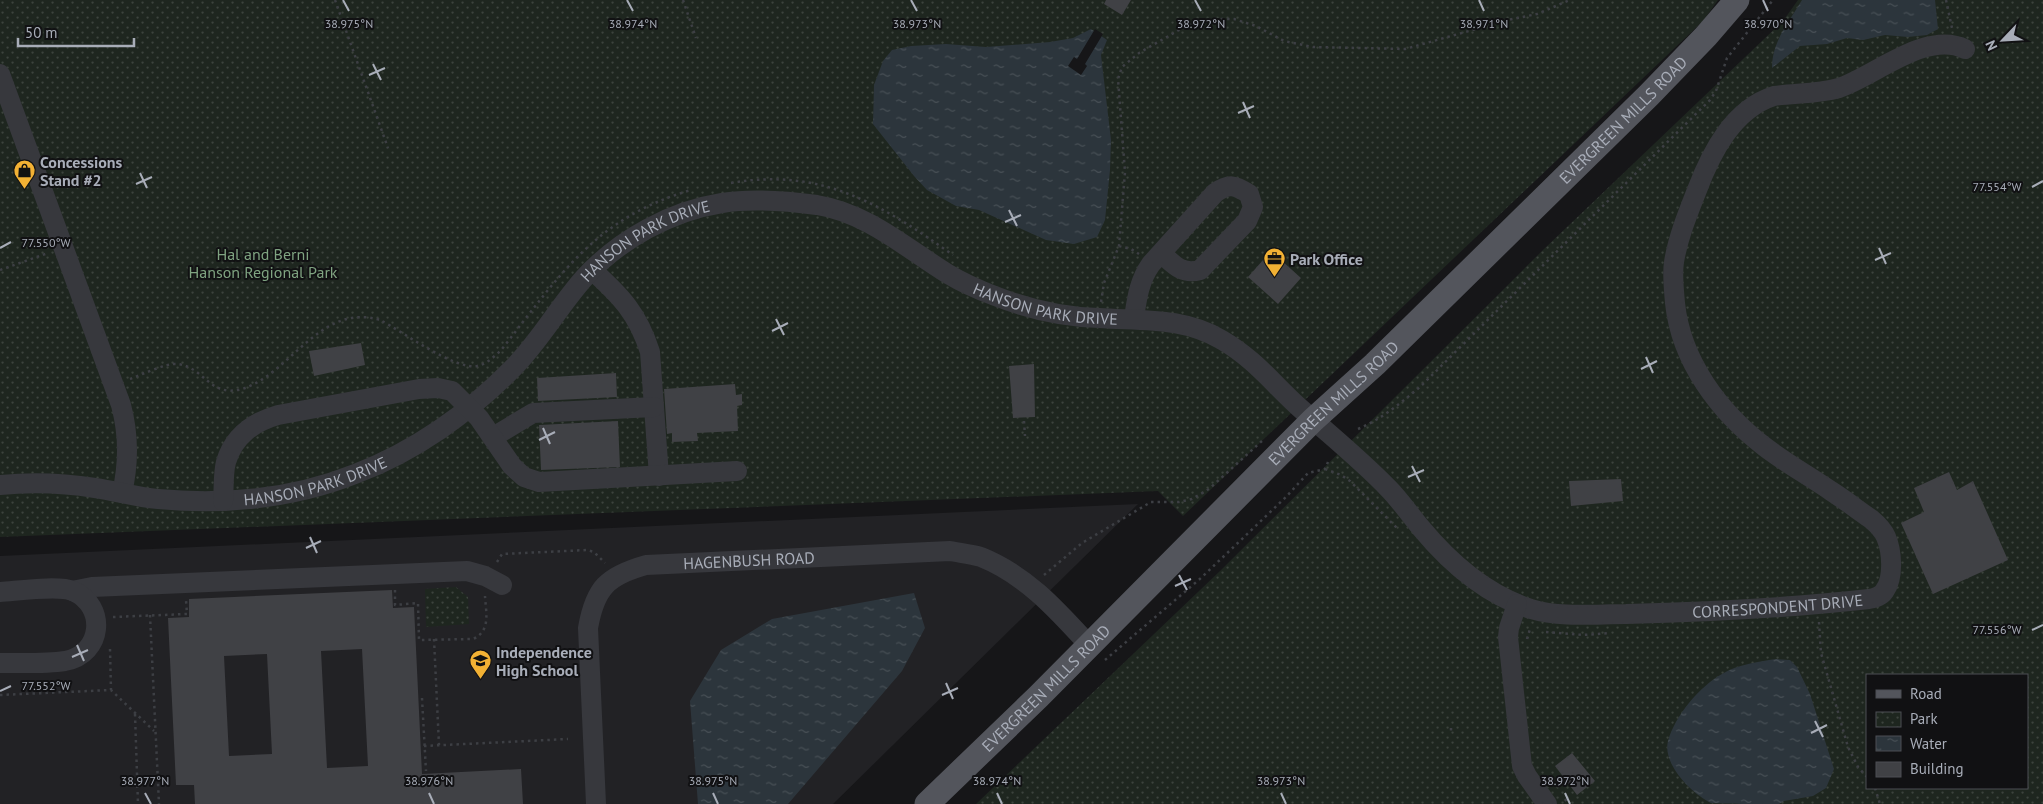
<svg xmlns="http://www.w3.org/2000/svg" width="2043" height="804" viewBox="0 0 2043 804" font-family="'PT Sans',sans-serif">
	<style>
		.built { fill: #222225 }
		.park { fill: url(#park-dots); fill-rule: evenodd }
		.water { fill: url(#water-ripples) }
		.pier { fill: #161618 }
		.building { fill: #404145; fill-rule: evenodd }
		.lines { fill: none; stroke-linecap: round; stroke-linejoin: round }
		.path { stroke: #3d3f44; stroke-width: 2.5; stroke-dasharray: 2.5 4; stroke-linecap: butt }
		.minor { stroke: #37383d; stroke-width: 20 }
		.major { stroke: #53555c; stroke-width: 25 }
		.ticks { fill: none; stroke: #a8adb8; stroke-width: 2 }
		.labels { text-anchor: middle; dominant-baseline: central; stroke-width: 4; stroke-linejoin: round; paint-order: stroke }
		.street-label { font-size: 16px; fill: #a8adb8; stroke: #111113 }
		.poi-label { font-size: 16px; font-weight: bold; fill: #a8adb8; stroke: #111113; text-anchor: start }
		.park-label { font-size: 16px; fill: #7fa381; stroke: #111113 }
		.ticks-label { font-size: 12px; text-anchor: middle; fill: #a8adb8; stroke: #111113; stroke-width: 4; stroke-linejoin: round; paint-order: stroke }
	</style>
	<defs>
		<pattern id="park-dots" width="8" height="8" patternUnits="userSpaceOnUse" patternTransform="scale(1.25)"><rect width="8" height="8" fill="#1e261f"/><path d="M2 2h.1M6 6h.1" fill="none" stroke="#3c433d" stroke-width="1.8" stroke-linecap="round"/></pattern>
		<pattern id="water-ripples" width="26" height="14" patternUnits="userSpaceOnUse" patternTransform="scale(1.25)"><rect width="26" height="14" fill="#2c353c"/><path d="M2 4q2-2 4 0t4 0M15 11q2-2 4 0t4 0" fill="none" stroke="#485056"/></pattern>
	</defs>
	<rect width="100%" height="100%" fill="#161618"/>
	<path class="built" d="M1138 504 833 804H0V556Z"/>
	<path class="park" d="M0 0H1718L1703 21 1183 516 1158 491 0 537Z
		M1798 0H2043V804H976L1220 571 1545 248 1783 21ZM1867 675H2027V788H1867Z
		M456 587 468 597 469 624 426 627 425 589Z"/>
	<path class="water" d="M1802 0H1935L1938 29 1927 35 1908 37 1885 35 1863 40 1847 38 1827 44 1800 46 1772 68C1772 41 1789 22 1802 0Z
		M1091 29 1107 40 1101 55 1111 140 1110 170 1105 220 1097 237 1074 244 1046 240 979 210 956 206 927 190 914 176 873 124 874 85 883 61 892 50 911 46 946 44 986 47 1050 42 1073 38Z
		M914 593 925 628 902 671 788 804H698L690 701 721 650 772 619Z
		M1776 659 1790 660 1797 667 1810 694 1834 769 1826 788 1813 796 1784 801 1779 804C1767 804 1718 804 1711 803 1692 794 1662 764 1668 741 1675 716 1699 687 1722 674 1739 664 1757 662 1776 659Z"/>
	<path class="pier" d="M1095 29 1103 34 1085 64 1087 66 1081 75 1068 66 1074 57 1077 59Z"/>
	<path class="building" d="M1106 0H1131L1122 15 1104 4Z
		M1271 251 1301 278 1278 304 1248 277Z
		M361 343 365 365 314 376 309 351Z
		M1034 364 1035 417 1013 418 1009 366Z
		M616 373 617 397 538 401 537 378Z
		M735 384 736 395 742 394V405L737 406 738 431 697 433 698 441 672 442V433L667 434 664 389Z
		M618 421 620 467 541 470 539 425Z
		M1949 472 1957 490 1973 481 2008 560 1933 594 1901 523 1924 512 1914 488Z
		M1621 479 1623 501 1571 506 1569 481Z
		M392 590 393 608 414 607 422 774 521 769 523 804H195L194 785H176L168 618 189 617V599ZM362 649 368 766 327 768 321 651ZM267 654 272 754 229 756 224 656Z
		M1572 753 1595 781 1577 795 1555 766Z"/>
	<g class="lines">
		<path class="path" d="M335 0 388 148
			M683 0 696 38
			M1946 0 1952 28
			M731 183C822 167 882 205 953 255
			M1119 246 1131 249 1139 254
			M0 270 48 253
			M1101 302 1104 283 1119 246 1125 172 1118 79 1122 67 1139 53 1179 30 1197 22 1214 19H1234L1256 26 1284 41 1313 47 1405 49 1508 20 1537 14 1570 0
			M130 379C141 375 166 363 177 364 205 367 209 398 242 389 291 374 320 302 380 320 402 331 454 370 477 366 487 364 495 356 502 349 560 275 595 218 691 190
			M1024 421 1025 436
			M1358 429C1382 419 1402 402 1421 386L1710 100 1716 91 1727 58 1773 0
			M1325 469 1341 475 1350 481 1398 529
			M497 562 502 554 587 550 594 552 605 563
			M1044 575 1082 543 1151 502H1179L1192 499 1209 489 1263 440
			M395 590V605L418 603 419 640 473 639C491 631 486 613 485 596
			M150 615 159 804
			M113 617 187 614 186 600
			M1819 622 1821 653 1848 747 1858 767 1867 777
			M1546 632 1583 635 1610 633
			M434 639 439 745
			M1527 639 1530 629
			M110 649 111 690
			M1105 660 1201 578 1286 497 1308 473 1325 469 1328 462
			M0 695 111 690 154 731
			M422 698 426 771
			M135 714 138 804
			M1451 728V734
			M424 746 568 739
			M1875 788 1880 804
			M1565 799 1568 804"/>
		<g class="minor">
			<path d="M0 74 121 405C129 435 129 463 122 493"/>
			<path d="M592 270C621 296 638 314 650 352L659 476"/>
			<path d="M1134 318C1137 298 1139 281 1151 264L1215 193C1229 183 1235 185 1249 194L1253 207 1247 221 1200 270C1182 275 1174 265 1161 253"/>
			<path d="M493 437 533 413 654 407"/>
			<path id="s1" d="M0 485C32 482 63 483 95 488 116 491 136 497 158 499 225 505 292 499 355 474 414 452 469 413 513 368 540 341 559 306 585 277 620 239 671 211 722 203 752 198 787 201 817 205 867 213 906 248 948 274 963 283 979 290 995 296 1028 309 1064 317 1099 318 1142 321 1183 317 1222 340 1256 360 1273 384 1301 409 1330 435 1361 460 1388 488 1400 500 1410 515 1421 528 1450 563 1487 595 1531 609 1561 618 1595 614 1626 614 1707 612 1788 608 1869 599 1875 598 1882 596 1885 590 1894 577 1892 551 1886 537 1883 530 1877 524 1871 519 1858 510 1845 500 1831 491 1809 476 1786 463 1765 447 1719 412 1681 361 1675 303 1674 290 1672 275 1674 262 1678 237 1688 213 1697 190 1711 153 1733 109 1774 96 1796 93 1817 94 1839 88 1875 76 1926 30 1965 49"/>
			<path d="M223 501C224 489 223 473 226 462 234 435 254 422 278 415L419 389 438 388 452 391 479 418 512 466 524 477 539 482 737 471"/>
			<path d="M72 591 92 587 467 571 485 576 502 585"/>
			<path d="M0 592C17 591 58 585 73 591 107 606 103 654 65 661 45 664 21 663 0 663"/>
			<path d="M1517 604 1509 628 1508 637 1522 766 1527 776 1547 804"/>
			<path id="s2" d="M596 804 588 628C595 588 607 576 646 565L950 551C960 553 971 554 981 557 1026 575 1057 610 1089 645"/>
		</g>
		<path class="major" id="s3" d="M927 804 1038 697 1313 420 1375 364 1649 95 1706 36 1737 0"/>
	</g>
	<path class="ticks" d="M343 0 349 11M627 0 633 11M911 0 917 11M1195 0 1201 11M1479 0 1484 11M1763 0 1768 11M373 64 381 80M369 75 385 68M1243 102 1250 118M1238 113 1254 106M140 173 147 188M136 184 152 177M2032 187 2043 181M1009 210 1017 226M1005 222 1021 215M0 248 11 242M1879 248 1886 264M1875 260 1891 253M776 319 784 335M772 331 788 323M1646 357 1653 373M1641 369 1657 361M543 428 550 444M539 440 555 432M1412 466 1420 482M1408 477 1424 470M310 537 317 553M306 548 321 541M1179 575 1187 590M1175 586 1191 579M2032 630 2043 625M77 645 84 661M72 657 88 650M946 683 953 699M0 691 11 686M942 695 958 688M1815 721 1823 737M1811 733 1827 725M145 793 151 804M429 793 434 804M713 793 718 804M997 793 1002 804M1281 793 1286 804M1565 793 1570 804"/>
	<defs>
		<symbol id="shop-pin" viewBox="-11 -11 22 30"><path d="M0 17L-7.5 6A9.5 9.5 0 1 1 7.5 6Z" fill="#f2b134" stroke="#111113"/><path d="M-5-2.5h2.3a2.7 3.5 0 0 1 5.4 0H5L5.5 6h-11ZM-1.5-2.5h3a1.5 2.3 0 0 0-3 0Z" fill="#111"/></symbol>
		<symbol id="office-pin" viewBox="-11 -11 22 30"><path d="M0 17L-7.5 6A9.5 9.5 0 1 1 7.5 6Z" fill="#f2b134" stroke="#111113"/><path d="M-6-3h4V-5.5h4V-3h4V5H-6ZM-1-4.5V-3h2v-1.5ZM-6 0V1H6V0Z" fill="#111"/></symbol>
		<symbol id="school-pin" viewBox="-11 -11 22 30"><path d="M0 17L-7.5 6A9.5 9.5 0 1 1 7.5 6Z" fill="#f2b134" stroke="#111113"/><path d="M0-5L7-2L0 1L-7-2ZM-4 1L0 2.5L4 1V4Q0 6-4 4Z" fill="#111"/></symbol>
	</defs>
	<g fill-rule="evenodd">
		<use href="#shop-pin" x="12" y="158" width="25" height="34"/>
		<use href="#office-pin" x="1262" y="246" width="25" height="34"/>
		<use href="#school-pin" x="468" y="648" width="25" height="34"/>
	</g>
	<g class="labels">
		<g class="street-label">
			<text stroke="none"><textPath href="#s3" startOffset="976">EVERGREEN MILLS ROAD</textPath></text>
			<text stroke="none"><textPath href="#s1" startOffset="739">HANSON PARK DRIVE</textPath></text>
			<text stroke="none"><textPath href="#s1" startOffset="1174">HANSON PARK DRIVE</textPath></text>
			<text stroke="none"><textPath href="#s3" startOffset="571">EVERGREEN MILLS ROAD</textPath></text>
			<text stroke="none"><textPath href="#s1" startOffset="319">HANSON PARK DRIVE</textPath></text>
			<text stroke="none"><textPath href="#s2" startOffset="372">HAGENBUSH ROAD</textPath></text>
			<text stroke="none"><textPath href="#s1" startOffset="2016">CORRESPONDENT DRIVE</textPath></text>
			<text stroke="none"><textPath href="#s3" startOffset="166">EVERGREEN MILLS ROAD</textPath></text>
		</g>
		<g class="poi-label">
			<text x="40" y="162">Concessions<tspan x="40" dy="18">Stand #2</tspan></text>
			<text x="1290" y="259">Park Office</text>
			<text x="496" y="652">Independence<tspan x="496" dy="18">High School</tspan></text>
		</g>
		<g class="park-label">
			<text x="263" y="254">Hal and Berni<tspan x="263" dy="18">Hanson Regional Park</tspan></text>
		</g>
	</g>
	<g class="ticks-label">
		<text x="917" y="28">38.973°N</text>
		<text x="1484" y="28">38.971°N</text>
		<text x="1768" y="28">38.970°N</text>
		<text x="349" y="28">38.975°N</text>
		<text x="633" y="28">38.974°N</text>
		<text x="1201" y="28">38.972°N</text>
		<text x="1997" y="191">77.554°W</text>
		<text x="46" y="247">77.550°W</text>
		<text x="1997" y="634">77.556°W</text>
		<text x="46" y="690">77.552°W</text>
		<text x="145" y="785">38.977°N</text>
		<text x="429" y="785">38.976°N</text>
		<text x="713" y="785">38.975°N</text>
		<text x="997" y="785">38.974°N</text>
		<text x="1281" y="785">38.973°N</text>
		<text x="1565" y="785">38.972°N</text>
	</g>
	<rect x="1866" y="674" width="162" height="115" fill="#111113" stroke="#4d4f55"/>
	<rect x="1876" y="690" width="25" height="8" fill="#53555c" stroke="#4d4f55"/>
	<text x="1910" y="699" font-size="15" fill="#a8adb8">Road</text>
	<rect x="1876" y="712" width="25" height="15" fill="url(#park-dots)" stroke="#4d4f55"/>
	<text x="1910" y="724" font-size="15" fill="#a8adb8">Park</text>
	<rect x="1876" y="736" width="25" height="15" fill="url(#water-ripples)" stroke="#4d4f55"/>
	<text x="1910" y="749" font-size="15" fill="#a8adb8">Water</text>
	<rect x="1876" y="762" width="25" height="15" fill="#404145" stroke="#4d4f55"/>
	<text x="1910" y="774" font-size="15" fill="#a8adb8">Building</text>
	<g transform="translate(2003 40) rotate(245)" stroke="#111113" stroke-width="4" paint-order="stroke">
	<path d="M0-4L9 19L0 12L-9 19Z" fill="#a8adb8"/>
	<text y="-8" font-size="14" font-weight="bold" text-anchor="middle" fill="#a8adb8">N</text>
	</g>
	<path d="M18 38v8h116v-8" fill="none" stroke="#a8adb8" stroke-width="2.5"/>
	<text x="25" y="38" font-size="15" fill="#a8adb8" stroke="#111113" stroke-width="4" paint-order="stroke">50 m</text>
</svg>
